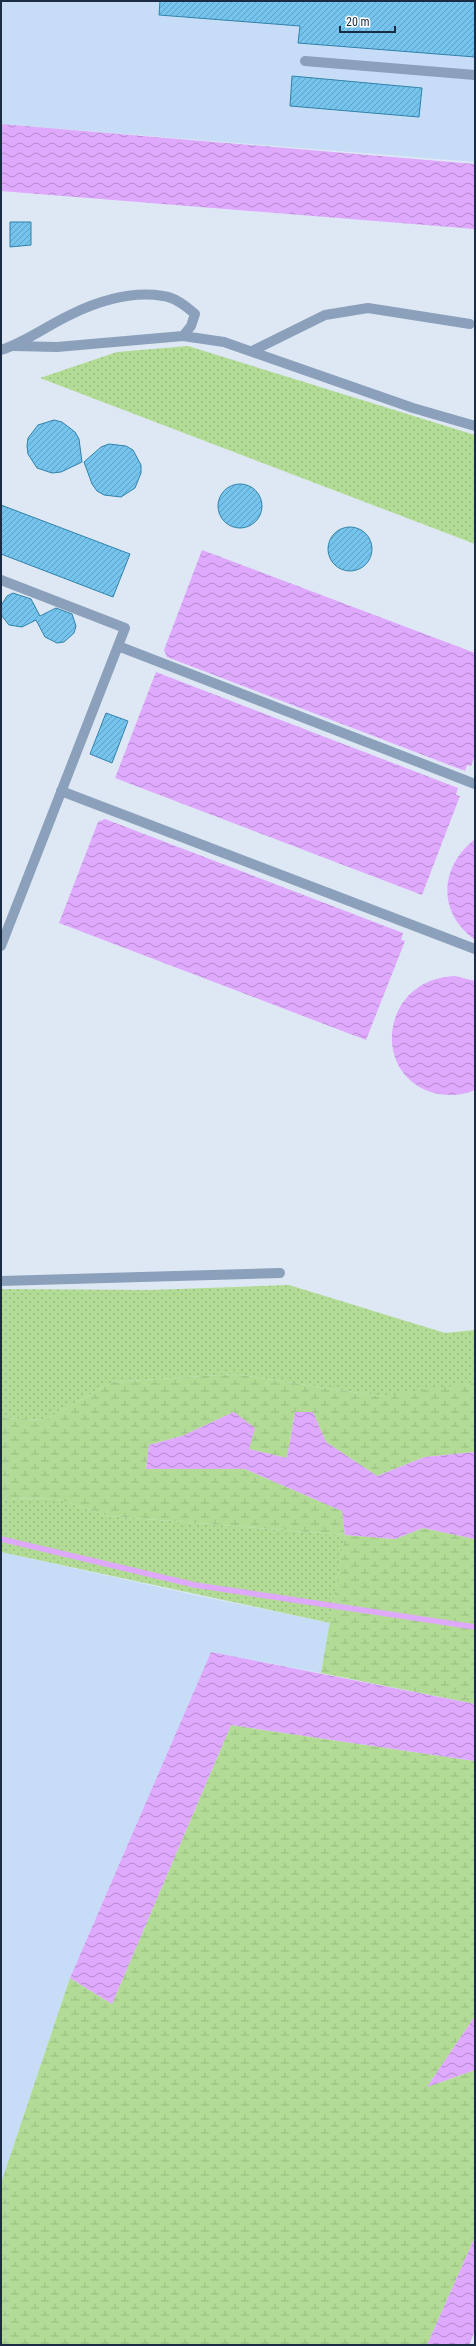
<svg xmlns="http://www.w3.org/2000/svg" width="476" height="2346" viewBox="0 0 476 2346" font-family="'Roboto Condensed',sans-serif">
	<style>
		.built { fill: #c7ddf7 }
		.grass { fill: url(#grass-dots) }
		.wetland { fill: url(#wetland-marsh) }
		.water { fill: url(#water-waves) }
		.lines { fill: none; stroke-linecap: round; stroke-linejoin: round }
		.stream { stroke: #dfa9fd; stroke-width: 5.5 }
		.building { fill: url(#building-hatch); stroke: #3182a9 }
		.minor { stroke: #8ba0ba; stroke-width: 10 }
	</style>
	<defs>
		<pattern id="grass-dots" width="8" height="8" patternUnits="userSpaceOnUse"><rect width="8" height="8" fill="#b2dc95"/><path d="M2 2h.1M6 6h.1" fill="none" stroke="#98bd82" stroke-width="1.8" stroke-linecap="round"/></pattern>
		<pattern id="wetland-marsh" width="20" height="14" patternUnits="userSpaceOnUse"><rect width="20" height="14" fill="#b2dc95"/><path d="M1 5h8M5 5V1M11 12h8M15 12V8" fill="none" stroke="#98bd82"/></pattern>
		<pattern id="water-waves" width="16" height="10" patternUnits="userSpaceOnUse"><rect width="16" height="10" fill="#dfa9fd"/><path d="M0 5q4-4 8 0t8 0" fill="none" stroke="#b48ace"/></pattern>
		<pattern id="building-hatch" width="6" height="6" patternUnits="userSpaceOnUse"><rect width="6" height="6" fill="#75c4ee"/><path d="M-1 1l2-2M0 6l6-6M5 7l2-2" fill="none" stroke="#5f9fc2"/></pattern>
	</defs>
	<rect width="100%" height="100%" fill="#dee8f4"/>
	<path class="built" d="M1 1H475V162L1 124Z
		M1 1552 194 1595 330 1623 321 1673 211 1652 70 1978 1 2183Z"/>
	<path class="grass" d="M188 346 475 435V544L40 378 117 352Z
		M289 1285 445 1333 475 1330V1387L379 1396 234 1374 112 1382 45 1420 1 1418V1289L150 1290Z
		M1 1498 57 1499 108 1516 345 1535 330 1623 1 1552Z"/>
	<path class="wetland" d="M234 1374 379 1396 475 1383V1452L425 1457 377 1476 326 1442 313 1413 295 1412 287 1458 249 1449 234 1412 182 1436 149 1445 146 1468 245 1469 342 1511 345 1535 395 1539 423 1528 475 1539V1704L321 1673 345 1535 108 1516 57 1499 1 1498V1418L45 1420 112 1382Z
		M231 1725 475 1761V2016L427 2087 475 2070V2237L427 2345H1V2183L70 1978 112 2004Z"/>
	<path class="water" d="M1 124 475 164V229L1 191Z
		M202 550 475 653V755L471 766 467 765 465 771 167 657 164 650Z
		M156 672 458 788 456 795 460 796 422 895 115 778Z
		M105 819 403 933 401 940 405 941 366 1040 59 923 98 822Z
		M475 839V940C437 913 439 867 475 839Z
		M455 976 475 981V1090C464 1095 451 1096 439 1094 370 1081 378 979 455 976Z
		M234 1412 255 1428 249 1449 287 1458 295 1412H313L326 1442 377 1476 425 1457 475 1452V1539L423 1528 395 1539 345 1535 342 1511 245 1469H146L149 1445 182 1436Z
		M211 1652 475 1704V1761L231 1725 112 2004 70 1978Z
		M475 2016V2070L427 2087Z
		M475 2237V2331L469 2345H427Z"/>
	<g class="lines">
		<path class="stream" d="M1 1539 195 1585 475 1627"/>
	</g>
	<path class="building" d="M160 1H475V57L298 43 300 26 159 15Z
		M292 76 422 88 419 117 290 106Z
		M10 222H31V245L10 247Z
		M54 420 62 422 75 432 79 439 82 462 61 472 52 473 37 468 28 454 27 446 28 438 38 425Z
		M109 444 126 446 133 450 141 465V473L135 488 121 497 104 495 97 491 92 484 84 462 101 447Z
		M218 506a22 22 0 1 1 44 0a22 22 0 1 1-44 0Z
		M1 505 130 554 113 597 1 554Z
		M328 549a22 22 0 1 1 44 0a22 22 0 1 1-44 0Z
		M13 593 31 599 40 616 56 608 72 614 76 626 74 633 64 642 57 643 45 637 36 620 22 627 9 625 1 615V606L7 596Z
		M106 713 128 721 112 763 90 754Z"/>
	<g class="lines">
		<path class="minor" d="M305 61 475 75
			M183 336 224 342 413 408 475 426
			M1 350C26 342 48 325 72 314 99 301 133 291 163 296 175 297 186 306 195 314L191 326 183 336 57 347 14 346
			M252 351 325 315 368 308 470 324
			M1 580 125 628 1 946
			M118 646 475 784
			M61 791 475 949
			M1 1281 280 1273"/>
	</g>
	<rect width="476" height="2346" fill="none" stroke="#192c43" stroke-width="4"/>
	<path d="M340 26v6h55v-6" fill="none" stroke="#192c43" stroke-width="2"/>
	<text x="346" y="26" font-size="12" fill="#192c43" stroke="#ffffff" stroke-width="3" paint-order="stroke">20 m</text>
</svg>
